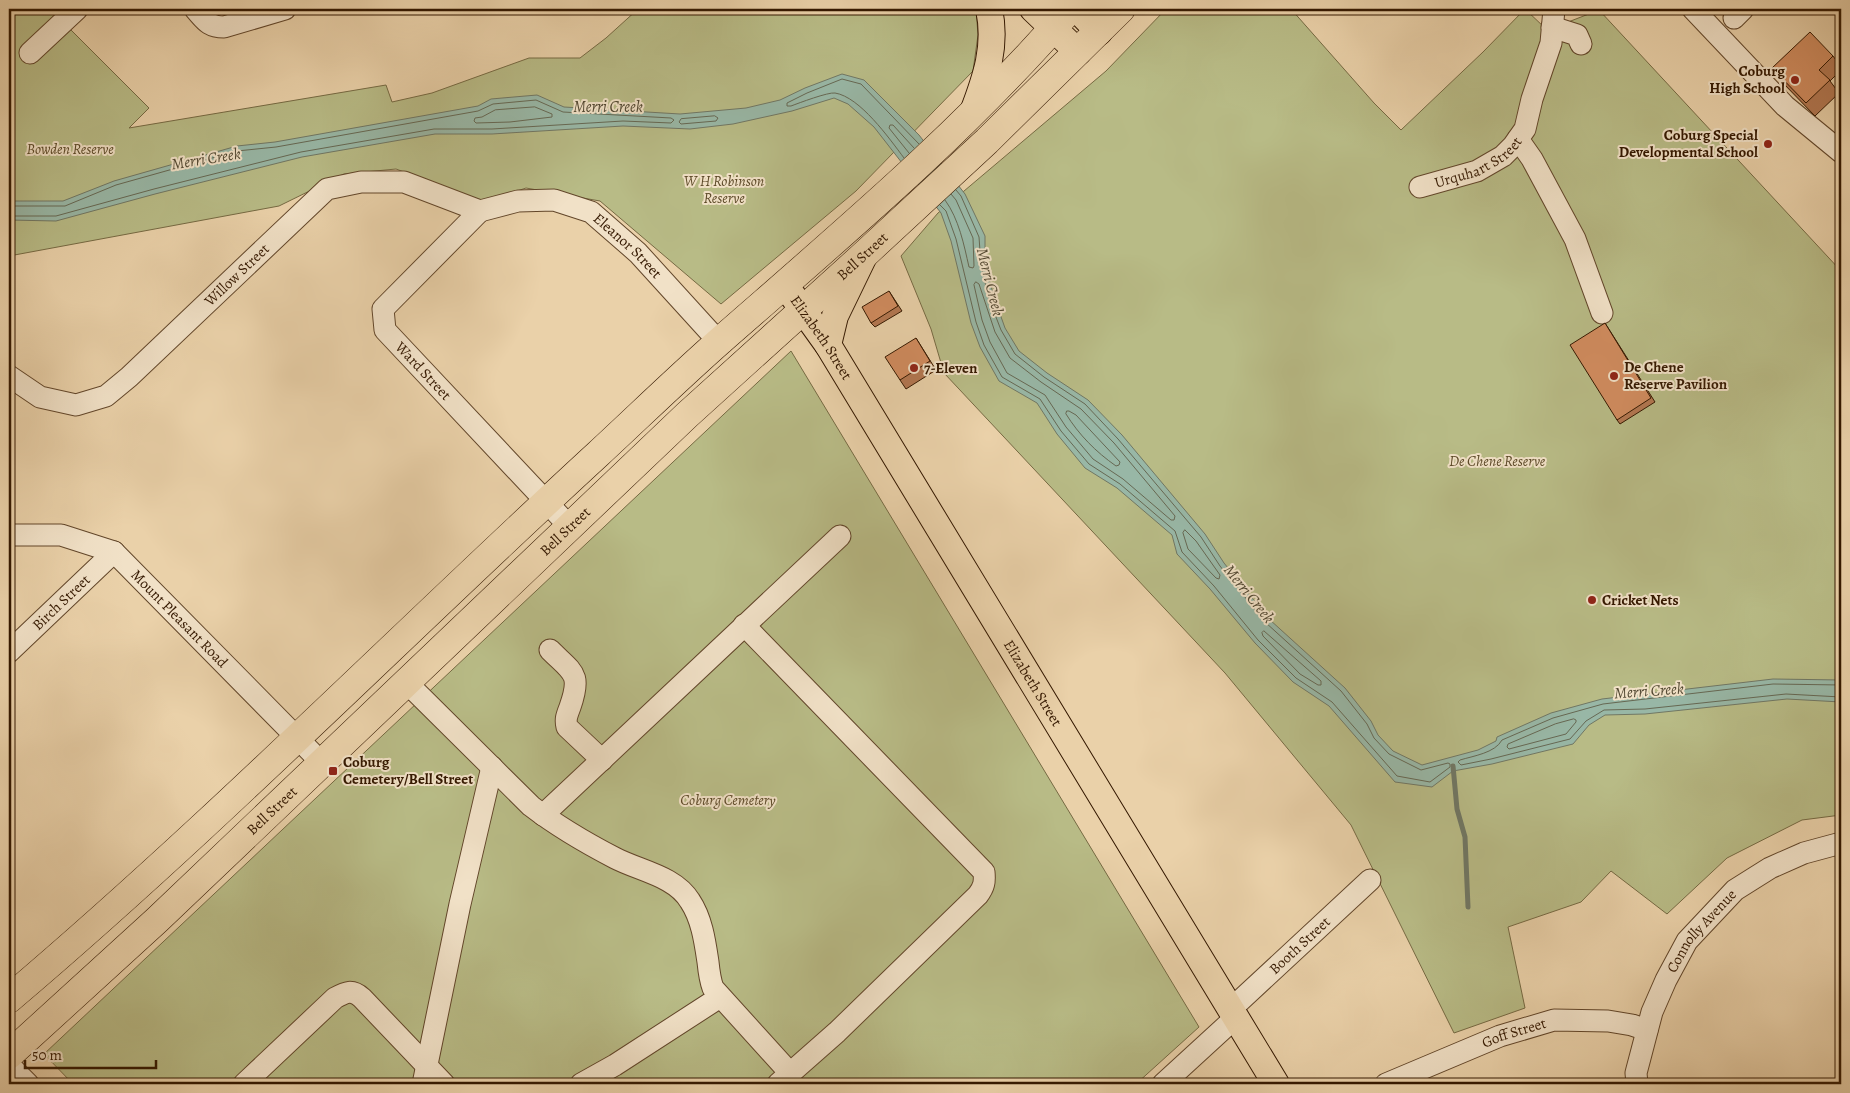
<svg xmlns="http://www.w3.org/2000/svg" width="1850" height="1093" viewBox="0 0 1850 1093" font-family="Alegreya,serif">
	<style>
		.green { fill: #b8bb86; stroke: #766a43 }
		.water { fill: #98b7a6; stroke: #707764 }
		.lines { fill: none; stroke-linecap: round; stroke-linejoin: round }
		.shore { stroke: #666853; stroke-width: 1 }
		.stream { stroke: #707764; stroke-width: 5 }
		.minor-casing { stroke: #62462a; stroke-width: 23 }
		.major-casing { stroke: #341800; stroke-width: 28 }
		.highway-casing { stroke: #341800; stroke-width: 29 }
		.minor { stroke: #f1e1c7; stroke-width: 21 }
		.major { stroke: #ead1a9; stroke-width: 26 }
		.highway { stroke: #ead1a9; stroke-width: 28 }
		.wall { fill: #b47852; stroke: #341800 }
		.building { fill: #d18c5f; stroke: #341800 }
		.poi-dot { fill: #8f2418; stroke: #f1e1c7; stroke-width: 2 }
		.labels { text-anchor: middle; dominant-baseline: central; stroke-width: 4; stroke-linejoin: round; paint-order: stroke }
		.poi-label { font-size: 15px; font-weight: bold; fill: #341800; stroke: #f1e1c7; text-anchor: start }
		.park-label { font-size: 15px; font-style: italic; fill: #5c4928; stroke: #f1e1c7 }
		.street-label { font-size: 15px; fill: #341800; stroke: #f1e1c7 }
		.water-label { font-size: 16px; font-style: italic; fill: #524832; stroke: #f1e1c7 }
	</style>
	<rect width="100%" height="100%" fill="#ead1a9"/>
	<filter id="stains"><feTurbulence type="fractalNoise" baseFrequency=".004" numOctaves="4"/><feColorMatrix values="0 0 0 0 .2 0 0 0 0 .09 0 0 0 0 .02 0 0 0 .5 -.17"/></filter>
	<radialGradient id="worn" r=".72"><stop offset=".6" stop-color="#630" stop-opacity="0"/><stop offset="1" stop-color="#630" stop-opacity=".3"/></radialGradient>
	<path class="green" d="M9 9H50L149 108 129 128 386 85 392 102 432 93 529 58H580L606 38 638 9H976L978 35 973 71 856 191 721 304 600 201 526 188 485 202 396 169 344 174 279 206 9 256Z
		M1166 9H1291L1374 103 1401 130 1483 52 1525 9 1545 28 1563 24 1599 10 1841 271V815L1802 820 1727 858 1667 914 1611 871 1581 902 1508 927 1525 1008 1454 1033 1351 825 1225 673 944 373 931 329 901 256 938 213 1106 71Z
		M791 351 1199 1027 1136 1084H73L44 1054Z"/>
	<path class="water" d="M842 74 864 80 919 135 965 194 985 236V264L994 297 1005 328 1019 351 1047 373 1088 400 1122 435 1205 534 1224 563 1269 619 1345 688 1371 721 1378 735 1393 751 1422 765 1478 750 1496 741 1497 737 1551 713 1602 699 1773 679 1841 680V702L1787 699 1645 714 1605 715 1589 725 1573 744 1492 764 1453 771 1432 787 1395 782 1329 706 1293 682 1255 643 1210 589 1177 554 1172 535 1117 488 1085 468 1057 434 1037 403 999 381 980 347 971 323 951 241 941 213 874 127 848 104 834 98 792 111 733 124 690 129 623 126 492 134H435L302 157 155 194 56 221 9 220V201H63L114 181 237 146 275 142 478 106 491 99 537 95 564 107 680 114 746 108 780 100 805 88Z"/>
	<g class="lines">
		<path class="shore" d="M535 107 552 114V117L510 122 476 123 474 121 475 118 482 117 495 110Z
			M715 116 718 118 716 121 681 124 679 122 681 119Z
			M909 153 889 128 890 125H893L914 148
			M904 158C889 138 860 97 835 93 828 92 799 103 791 106H787V103L807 93 842 79 861 84 919 144
			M945 200C959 219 964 245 969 267L973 268 974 266 973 238 956 200 951 194
			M940 205 946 211 956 239 976 322 984 345 1002 377 1040 399 1061 431 1089 464 1120 484 1175 531 1182 552 1214 586 1258 640 1296 678 1332 702 1397 776 1430 782 1450 767V764L1448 763 1421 770 1389 754 1374 738 1367 724 1341 691 1265 622 1220 566 1201 537 1118 439 1085 404 1044 377 1015 354 1001 330 989 299 981 265 979 237 961 196 956 190
			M9 206H65L116 185 237 151 276 147 478 111 493 104 536 100 563 112 671 118 674 120 671 123 623 121 492 129H434L301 152 154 189 56 216H9
			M976 282 979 284 995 332 1010 358 1041 382 1081 409 1114 443 1175 516 1174 520H1171L1123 479 1093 459 1066 427 1045 395 1007 373 990 342 982 320 974 285Z
			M1067 411H1069L1076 415 1120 462 1119 465 1116 466C1096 452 1079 435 1066 414Z
			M1185 530 1196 541 1220 575 1219 579 1216 578 1188 549 1183 533Z
			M1264 631 1321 681V685H1318L1300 674 1263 636 1262 633Z
			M1841 685 1773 684 1603 704 1553 718 1502 740C1495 753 1473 756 1460 760L1458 762 1461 765 1491 759 1570 739 1586 721 1604 710 1645 709 1786 694 1841 697
			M1574 719 1576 720V722L1566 734 1509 749 1507 747 1508 744 1555 724Z"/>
		<path class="stream" d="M1453 766 1457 809 1465 837 1468 907"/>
		<defs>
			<g id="minor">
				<path d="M195 9C205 20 208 27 224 27L285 9"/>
				<path d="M1693 9 1785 106 1841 152"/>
				<path d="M1734 18 1743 9"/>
				<path d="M1552 27 1577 35 1581 44"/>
				<path d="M30 53 77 9"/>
				<path d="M1518 139 1532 159 1575 239 1602 313"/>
				<path id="s1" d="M1420 187 1477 171 1503 156 1513 146 1525 129 1532 99 1551 43 1554 9"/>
				<path id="s2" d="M480 211 383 309 385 330 570 527"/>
				<path id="s3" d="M480 211 518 201 554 200 591 212 638 253 719 342"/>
				<path id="s4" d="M9 376 40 397 76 405 106 396 129 377 327 189 361 182H404L480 211"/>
				<path id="s5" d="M9 535H61L114 552 322 763"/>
				<path d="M744 625 984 872C985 882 984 887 978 895L837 1032 778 1084"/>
				<path d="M550 650C573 673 582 673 570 707 567 715 565 719 567 727L602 760"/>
				<path id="s6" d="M9 652 114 552"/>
				<path d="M407 683 531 806C557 826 586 843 615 858 640 871 675 876 690 901 702 919 705 942 708 962 709 972 710 980 713 988L790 1073"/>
				<path d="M543 815 840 536"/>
				<path id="s7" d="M1230 1010 1370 880"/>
				<path d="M9 1065 28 1084"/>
				<path d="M244 1084 335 998C346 992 352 989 362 998L444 1084"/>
				<path d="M423 1084 460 904 492 767"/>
				<path d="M581 1084 615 1065 720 997"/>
				<path d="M1163 1084 1235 1018"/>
				<path id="s8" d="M1386 1084 1500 1036 1554 1020 1608 1021 1632 1025 1647 1030"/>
				<path id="s9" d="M1637 1084 1636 1073 1652 1012 1666 980 1687 941 1735 890 1770 868 1804 853 1841 843"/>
			</g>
			<g id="major">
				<path d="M1033 9 1078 52"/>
				<path d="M1077 9 1099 32"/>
				<path d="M973 112C986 78 997 46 989 9"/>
				<path id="s10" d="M785 285 828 345 1276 1084"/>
				<path d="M828 345 835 316 865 254"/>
			</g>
			<g id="highway">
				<path d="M9 999C213 826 401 635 598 454 639 416 679 377 721 340 842 234 965 131 1070 9"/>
				<path id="s11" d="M9 1055 157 920 687 415 866 253 987 141 1121 9"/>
			</g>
		</defs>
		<use href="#minor" class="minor-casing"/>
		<use href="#major" class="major-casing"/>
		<use href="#highway" class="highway-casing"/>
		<use href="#minor" class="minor"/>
		<use href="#major" class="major"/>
		<use href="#highway" class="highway"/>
	</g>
	<path class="wall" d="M1833 56 1841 67V70L1830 81 1839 93 1815 116 1781 81 1772 68Z
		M889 291 902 311 875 327 871 323Z
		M1605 323 1655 402 1620 424 1617 420Z
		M916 338 936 370 906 389 900 380Z"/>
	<path class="building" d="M1838 9H1841V28Z
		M1810 32 1833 56 1819 70 1830 80 1806 103 1772 68Z
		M889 291 898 306 871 323 862 307Z
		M1605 323 1651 398 1617 420 1570 345Z
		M916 338 930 361 900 380 885 357Z"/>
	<g class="poi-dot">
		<circle cx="1795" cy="80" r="5"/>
		<circle cx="1768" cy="144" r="5"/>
		<circle cx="914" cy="368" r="5"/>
		<circle cx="1614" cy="376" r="5"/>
		<circle cx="1592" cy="600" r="5"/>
		<rect x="328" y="766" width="10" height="10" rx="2.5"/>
	</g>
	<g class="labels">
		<g class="poi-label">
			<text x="1785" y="71" text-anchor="end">Coburg<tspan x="1785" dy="17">High School</tspan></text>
			<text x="1758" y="135" text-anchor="end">Coburg Special<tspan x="1758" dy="17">Developmental School</tspan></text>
			<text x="1624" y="367">De Chene<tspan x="1624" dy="17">Reserve Pavilion</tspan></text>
			<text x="924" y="368">7-Eleven</text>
			<text x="1602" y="600">Cricket Nets</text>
			<text x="343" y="762">Coburg<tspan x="343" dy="17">Cemetery/Bell Street</tspan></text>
		</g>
		<g class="park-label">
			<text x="70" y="149">Bowden Reserve</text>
			<text x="724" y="181">W H Robinson<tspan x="724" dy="17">Reserve</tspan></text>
			<text x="1497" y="461">De Chene Reserve</text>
			<text x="728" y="800">Coburg Cemetery</text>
		</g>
		<g class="street-label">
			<text stroke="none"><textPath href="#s1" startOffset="64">Urquhart Street</textPath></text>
			<text stroke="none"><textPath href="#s3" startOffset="164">Eleanor Street</textPath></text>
			<text stroke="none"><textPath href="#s11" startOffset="1169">Bell Street</textPath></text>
			<text stroke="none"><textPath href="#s4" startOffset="284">Willow Street</textPath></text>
			<text stroke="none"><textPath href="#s10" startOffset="64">Elizabeth Street</textPath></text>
			<text stroke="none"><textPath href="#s2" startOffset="215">Ward Street</textPath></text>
			<text stroke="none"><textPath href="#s11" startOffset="764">Bell Street</textPath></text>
			<text stroke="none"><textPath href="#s6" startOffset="72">Birch Street</textPath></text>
			<text stroke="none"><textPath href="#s5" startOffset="201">Mount Pleasant Road</textPath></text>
			<text stroke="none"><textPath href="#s10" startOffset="469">Elizabeth Street</textPath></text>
			<text stroke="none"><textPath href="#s11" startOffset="359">Bell Street</textPath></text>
			<text stroke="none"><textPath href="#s9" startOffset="170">Connolly Avenue</textPath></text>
			<text stroke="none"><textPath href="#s7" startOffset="95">Booth Street</textPath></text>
			<text stroke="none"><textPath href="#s8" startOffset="138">Goff Street</textPath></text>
		</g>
		<g class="water-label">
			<text x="608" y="107">Merri Creek</text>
			<text transform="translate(206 159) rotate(-9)">Merri Creek</text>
			<text transform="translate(990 282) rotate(76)">Merri Creek</text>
			<text transform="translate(1249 594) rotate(51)">Merri Creek</text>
			<text transform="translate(1649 691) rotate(-4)">Merri Creek</text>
		</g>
	</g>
	<rect width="1850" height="1093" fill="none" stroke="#ead1a9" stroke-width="30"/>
	<rect x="10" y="10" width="1830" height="1073" fill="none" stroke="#341800" stroke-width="2.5"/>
	<rect x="15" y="15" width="1820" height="1063" fill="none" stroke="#341800"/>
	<path d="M25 1060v8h131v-8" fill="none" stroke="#341800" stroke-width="2.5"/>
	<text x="32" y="1060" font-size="15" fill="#341800" stroke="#f1e1c7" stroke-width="4" paint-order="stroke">50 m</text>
	<rect width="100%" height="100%" filter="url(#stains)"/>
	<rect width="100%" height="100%" fill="url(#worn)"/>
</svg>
